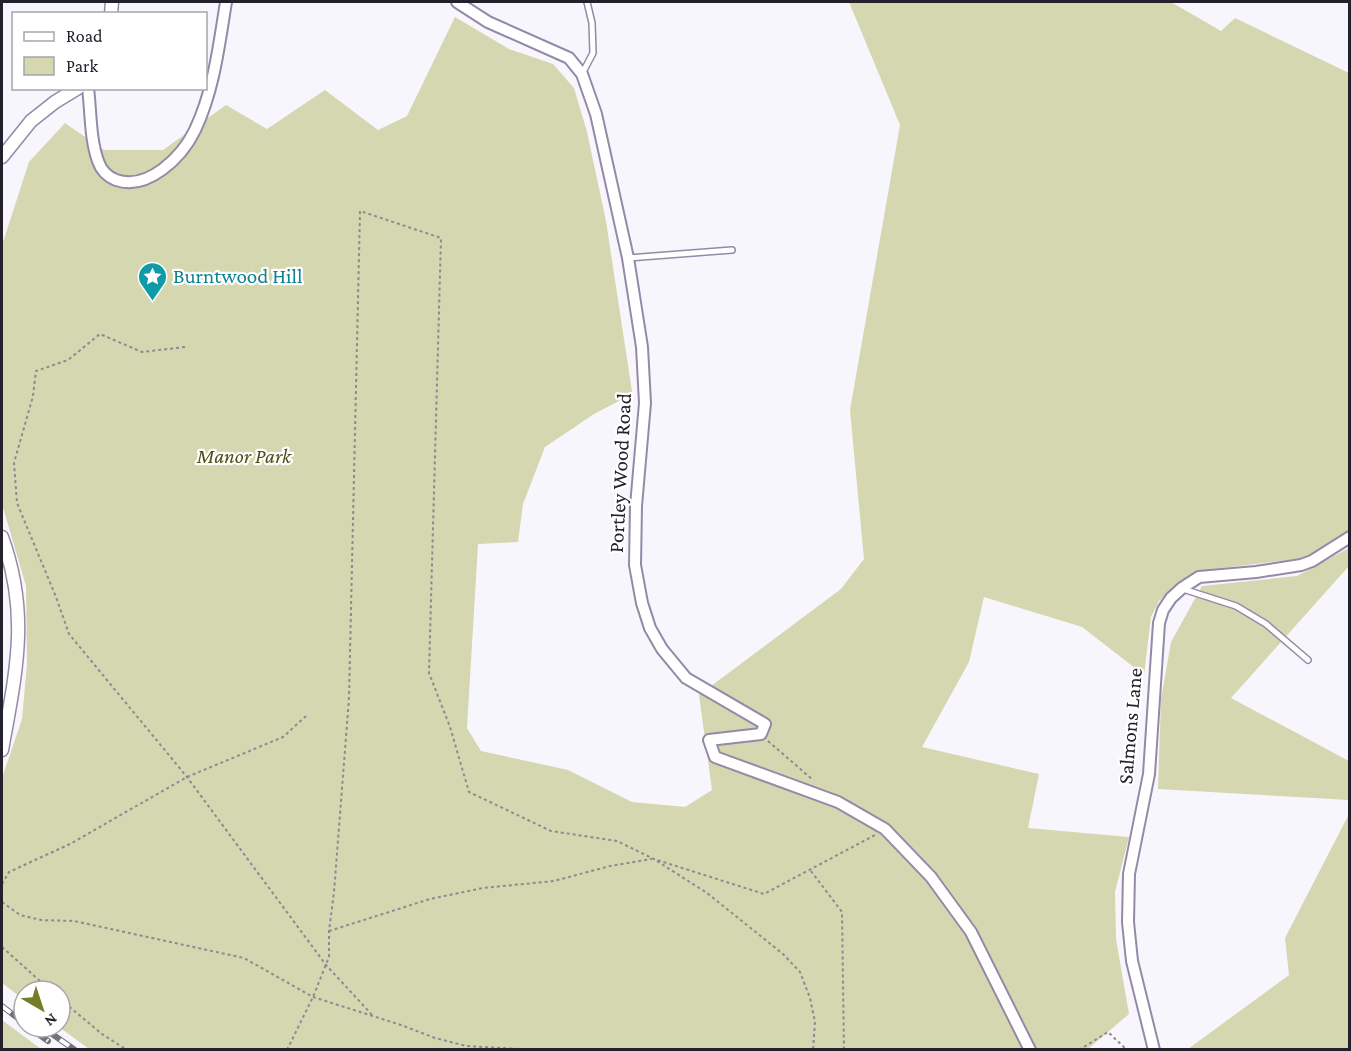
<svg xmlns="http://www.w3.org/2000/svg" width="1351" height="1051" viewBox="0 0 1351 1051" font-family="'Crimson Pro',serif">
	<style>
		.green { fill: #d4d7af }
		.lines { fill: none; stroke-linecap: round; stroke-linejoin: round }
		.service-casing { stroke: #948aa8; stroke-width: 8 }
		.minor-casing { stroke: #948aa8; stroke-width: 14 }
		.tertiary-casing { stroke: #948aa8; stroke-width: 15 }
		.path { stroke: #8d8a93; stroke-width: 2; stroke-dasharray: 3 3; stroke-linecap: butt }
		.service { stroke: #fff; stroke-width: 5 }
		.minor { stroke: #fff; stroke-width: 10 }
		.tertiary { stroke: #fff; stroke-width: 12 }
		.rail-casing { stroke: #74717b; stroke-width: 6 }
		.rail { stroke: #fff; stroke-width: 4; stroke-dasharray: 11; stroke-linecap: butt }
		.labels { text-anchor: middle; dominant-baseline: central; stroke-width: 4.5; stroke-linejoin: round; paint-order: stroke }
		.culture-label { font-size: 21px; fill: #0d838f; stroke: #fff; text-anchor: start }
		.park-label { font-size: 21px; font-style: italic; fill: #4d4f14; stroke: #fff }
		.street-label { font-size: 21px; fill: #24202c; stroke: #fff }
	</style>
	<rect width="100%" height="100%" fill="#f8f6fd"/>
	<path class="green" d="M849 2H1171L1221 31 1235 18 1349 73V531L1304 558 1197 571 1177 584 1159 601 1151 617 1144 675 1082 627 984 597 969 662 922 747 1039 774 1028 828 1129 837 1115 892 1116 939 1129 1014 1088 1049H89L59 1027 60 991H24V1000L2 983V778L22 719 27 664 26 586 2 504V245L29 162 65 123 104 150H163L226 105 267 129 325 90 378 130 407 116 455 17 509 49 553 64 574 88 587 132 606 221 633 398 619 401 594 414 545 447 523 504 518 542 478 544 467 728 481 751 568 770 632 802 685 807 712 790 699 695 841 589 864 559 850 410 900 125Z
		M1349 548V566L1231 698 1349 761V800L1158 789 1161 699 1171 642 1202 586 1297 576Z
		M1349 814V1049H1188L1289 975 1285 938Z
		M2 1020 41 1049H2Z"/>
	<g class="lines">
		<defs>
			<path id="service" d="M582 74 593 53 592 23 587 2
				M628 258 732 250
				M1183 589 1236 606 1266 624 1308 660"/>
			<path id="minor" d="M457 2 488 22 569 58 582 74 596 114 628 258 642 347 645 403 636 506 635 565 642 603 650 628 662 649 686 678 765 724 761 734 709 740 715 757 838 802 885 829 931 877 971 932 1030 1050
				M88 88C91 112 90 139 98 161 101 170 108 177 116 180 148 191 182 157 195 130 214 90 219 45 226 2
				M1154 1050 1132 961 1128 922 1129 874 1149 774 1159 623 1163 610 1171 598 1182 588 1199 577 1256 572 1301 565 1312 561 1350 537"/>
			<path id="tertiary" d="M111 14 112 2
				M2 157 31 121 55 102 78 88
				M2 537C30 614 16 672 2 750"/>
		</defs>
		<use href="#service" class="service-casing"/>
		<use href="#minor" class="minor-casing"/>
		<use href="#tertiary" class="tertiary-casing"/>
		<path class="path" d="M185 347 142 352 100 334 68 360 36 371 33 396 14 463 17 503 56 597 69 634 187 777 326 965 374 1017
			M768 741 813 780
			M657 861 707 893 783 954 800 972 810 998 815 1022 813 1050
			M811 871 842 912 844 1050
			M2 884 9 872 70 844 187 777 283 737 306 716
			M2 902 20 915 41 920 74 921 244 958 313 997 401 1025 435 1038 466 1046 537 1050
			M329 931 430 899 483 888 554 881 610 866 652 859
			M2 947 51 991
			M60 999 102 1034 127 1050
			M287 1050 313 997 329 957V931L334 892 349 698 360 211 441 238 429 673 450 727 469 792 551 831 617 841 654 859 764 894 875 835
			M1079 1050 1108 1032 1127 1050"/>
		<use href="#service" class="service"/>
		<use href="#minor" class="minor"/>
		<use href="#tertiary" class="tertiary"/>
		<defs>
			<path id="rail" d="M2 1006 24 1023
				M29 1027 48 1041
				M42 1027 75 1050"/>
		</defs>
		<use href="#rail" class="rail-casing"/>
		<use href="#rail" class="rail"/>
	</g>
	<defs>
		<symbol id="sight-pin" viewBox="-11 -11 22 30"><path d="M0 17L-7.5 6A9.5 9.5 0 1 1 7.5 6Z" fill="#0f9aa8" stroke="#fff"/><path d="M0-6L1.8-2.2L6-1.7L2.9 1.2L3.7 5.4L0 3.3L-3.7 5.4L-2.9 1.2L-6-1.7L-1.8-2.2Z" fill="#fff"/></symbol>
	</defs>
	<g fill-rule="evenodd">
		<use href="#sight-pin" x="136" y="260" width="33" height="45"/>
	</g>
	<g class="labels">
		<g class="culture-label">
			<text x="173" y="276">Burntwood Hill</text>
		</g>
		<g class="park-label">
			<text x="244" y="456">Manor Park</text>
		</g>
		<g class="street-label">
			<text transform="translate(620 473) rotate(-87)">Portley Wood Road</text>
			<text transform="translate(1130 726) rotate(-85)">Salmons Lane</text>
		</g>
	</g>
	<rect width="1351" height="1051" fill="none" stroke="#24202c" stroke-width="6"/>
	<rect x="12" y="12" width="195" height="78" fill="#ffffff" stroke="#a7a6ab" stroke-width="1.5"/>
	<rect x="24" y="32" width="30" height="9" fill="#ffffff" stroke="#a7a6ab" stroke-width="1.5"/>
	<text x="66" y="42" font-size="18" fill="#24202c">Road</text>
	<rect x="24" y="57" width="30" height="18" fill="#d4d7af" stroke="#a7a6ab" stroke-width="1.5"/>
	<text x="66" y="72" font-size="18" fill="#24202c">Park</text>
	<g transform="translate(42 1009) rotate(141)"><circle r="28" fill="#ffffff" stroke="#a7a6ab" stroke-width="1.5"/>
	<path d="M0-4.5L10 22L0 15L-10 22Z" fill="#757d28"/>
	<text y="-9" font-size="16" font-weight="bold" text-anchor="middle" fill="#24202c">N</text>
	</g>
</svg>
